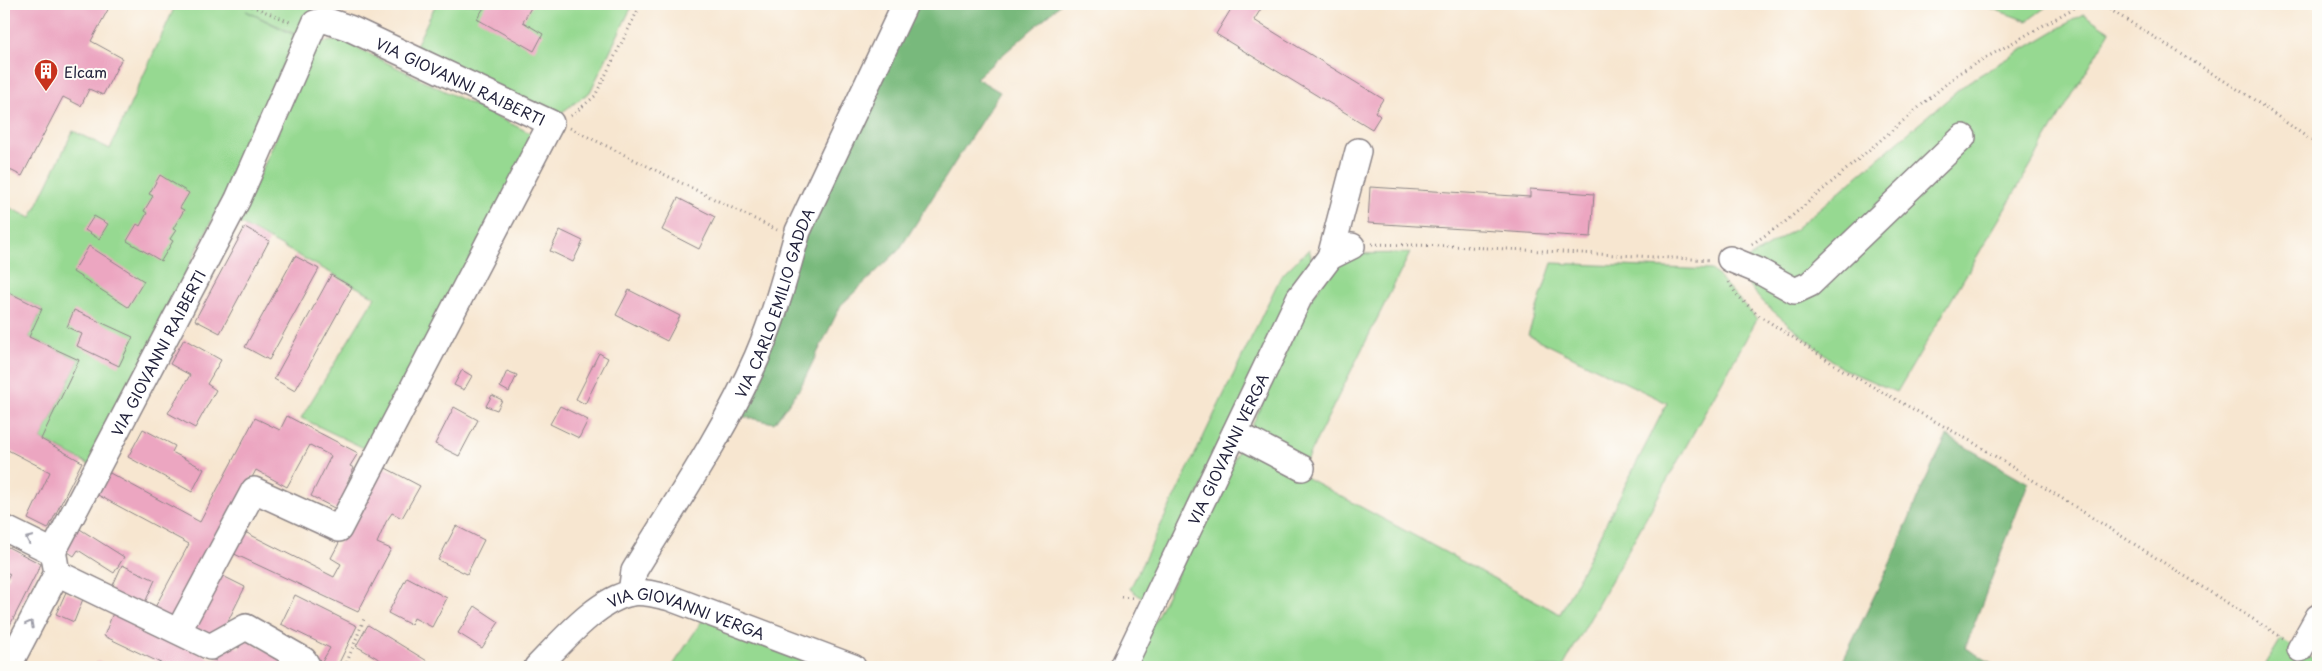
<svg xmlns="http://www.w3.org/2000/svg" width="2322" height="671" viewBox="0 0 2322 671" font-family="'Playpen Sans',sans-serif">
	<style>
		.green { fill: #96d991; stroke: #5c7e66 }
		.forest { fill: #78b97b; stroke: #4d6e5b }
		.building { fill: #eca6c1 }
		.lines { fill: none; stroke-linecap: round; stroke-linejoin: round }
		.minor-casing { stroke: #8c8486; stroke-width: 28 }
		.path { stroke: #8c8486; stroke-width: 3; stroke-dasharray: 1 4; stroke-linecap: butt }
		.minor { stroke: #fff; stroke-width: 25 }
		.oneway { stroke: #9c9ca7 }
		.labels { text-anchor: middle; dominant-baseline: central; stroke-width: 4; stroke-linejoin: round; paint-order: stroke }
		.poi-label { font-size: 15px; fill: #22223b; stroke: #fdfcf7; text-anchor: start }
		.street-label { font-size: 15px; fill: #22223b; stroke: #fdfcf7 }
	</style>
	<rect width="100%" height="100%" fill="#fdfcf7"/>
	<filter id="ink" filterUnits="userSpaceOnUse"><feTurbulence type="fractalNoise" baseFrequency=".02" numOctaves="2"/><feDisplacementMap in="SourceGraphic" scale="10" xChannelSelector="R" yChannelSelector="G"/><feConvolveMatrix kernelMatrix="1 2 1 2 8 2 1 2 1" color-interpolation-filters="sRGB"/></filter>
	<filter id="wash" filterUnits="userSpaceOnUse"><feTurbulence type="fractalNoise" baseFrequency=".0096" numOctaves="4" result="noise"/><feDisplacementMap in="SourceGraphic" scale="20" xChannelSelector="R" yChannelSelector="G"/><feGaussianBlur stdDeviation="1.12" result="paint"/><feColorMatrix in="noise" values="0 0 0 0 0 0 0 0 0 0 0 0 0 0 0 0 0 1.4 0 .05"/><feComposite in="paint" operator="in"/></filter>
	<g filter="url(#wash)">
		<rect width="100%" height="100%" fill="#f7e6d0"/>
		<path class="green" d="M176 4H319L297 35 246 11 296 36 222 200 90 465 41 439 79 360 29 337 42 309 4 290V205L31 218 73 131 110 149Z
			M436 4H633L590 92 544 125 411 56Z
			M1979 4H2050L2027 21Z
			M2083 14 2110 31 1897 392 1841 368 1767 306 1733 268 1794 230 1968 82Z
			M341 40 530 133 531 143 368 450 301 418 375 297 239 223 317 43Z
			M1309 249 1312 260 1146 601 1130 589 1281 276Z
			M1410 253 1305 463 1248 434 1308 304 1336 263 1353 254Z
			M1552 263 1712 270 1757 319 1563 667H1132L1242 443 1560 614 1667 403 1528 335Z
			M703 619 822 667H672Z
			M2281 639 2318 663V667H2264Z"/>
		<path class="forest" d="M913 4H1061L976 78 1000 92 899 250 841 305 800 388 774 423 740 416 805 237Z
			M1947 436 2028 483 1965 648 1999 667H1840L1894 555 1922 487Z"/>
		<g id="blocks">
			<path class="building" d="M4 4H111L91 41 122 58 103 95 89 89 81 106 63 97 22 176 4 167Z
				M486 4H533L523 22 543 34 534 51 477 19Z
				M1234 4H1264L1254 20 1383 99 1375 112 1380 116 1372 129 1216 34Z
				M160 175 189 193 180 208 184 210 173 229 176 230 170 239 173 241 161 261 127 241 137 224 140 226 147 213 144 211 153 196 149 194Z
				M1370 187 1530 197V189L1594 194 1591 237 1368 223Z
				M678 198 715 217 699 249 662 230Z
				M94 216 108 224 99 239 85 230Z
				M245 227 269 241 220 333 195 320Z
				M560 230 583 241 573 262 550 251Z
				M89 246 144 281 128 307 73 272Z
				M295 256 319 269 269 360 245 347Z
				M331 275 352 287 295 391 274 379Z
				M4 290 42 309 29 337 79 360 41 439 82 462 48 529 28 519 50 472 4 448Z
				M629 290 680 316 667 341 616 315Z
				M74 310 133 337 119 366 77 346 82 334 67 327Z
				M184 339 221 360 207 384 216 390 195 428 168 413 190 375 170 364Z
				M599 353 608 358 585 404 576 399Z
				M462 370 472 376 464 390 454 385Z
				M507 371 517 375 509 392 500 387Z
				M492 395 502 400 497 410 486 406Z
				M560 406 588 420 579 438 550 424Z
				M454 407 478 420 459 456 435 444Z
				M287 416 358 453 350 466 354 468 347 483 353 486 340 511 311 496 331 456 310 445 287 487 256 470 174 622 153 611 189 544 96 494 108 472 200 522 255 418 280 430Z
				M143 429 175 446 172 452 204 469 192 492 128 457Z
				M380 465 420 486 402 518 392 513 386 522 377 543 391 549 358 612 228 551 239 529 334 577 341 564 331 558Z
				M75 526 124 557 114 573 78 550 74 556 62 548Z
				M456 526 484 540 467 574 438 560Z
				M4 545 41 564 4 637V586L10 574 4 571Z
				M122 565 155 580 143 607 110 592Z
				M215 572 245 587 218 641 188 627Z
				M407 577 447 598 432 627 414 618 411 625 388 613Z
				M66 592 83 599 74 622 56 614Z
				M295 595 357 626 337 667H319L330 648 281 624Z
				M475 606 499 622 482 648 458 633Z
				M113 613 216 661 225 641 239 648 244 638 296 667H169L104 636Z
				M368 625 396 642 437 667H381L384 662 356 646Z
				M98 661 115 667H96Z"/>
		</g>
	</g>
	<g filter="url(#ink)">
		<use href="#blocks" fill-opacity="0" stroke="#8c8486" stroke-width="1"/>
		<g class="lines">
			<defs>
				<g id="minor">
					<path d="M1330 257 1358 151"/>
					<path d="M1730 259 1759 271 1795 291 1810 284 1963 137"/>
					<path d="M1235 433 1302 468"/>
					<path d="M4 528 53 552"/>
					<path id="s1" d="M53 552 238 199 315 23 325 20 349 28 551 123 339 529 254 490 179 630"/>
					<path d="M57 573 210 647 246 627 304 660 308 667"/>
					<path id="s2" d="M631 593 634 571C677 501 724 432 757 357 774 317 786 274 798 231L905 4"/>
					<path d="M2300 649 2318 617"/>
					<path d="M8 667 57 573 54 556"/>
					<path id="s3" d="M537 667C560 644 597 599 632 593 644 591 658 595 670 598L853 667"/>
					<path id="s4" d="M1123 667 1299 298 1330 257 1352 246"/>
				</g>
			</defs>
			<use href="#minor" class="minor-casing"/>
			<path class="path" d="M247 4 292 23
				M2101 4 2250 97 2318 145
				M571 116 595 96 641 4
				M570 128 777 230
				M1372 244 1451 246 1710 260
				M1752 244 1785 222 1959 73 2081 4
				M1729 282 1736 294 1757 314 1841 369 1974 443 2283 638
				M1121 597 1133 598
				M345 667 364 619"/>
			<use href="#minor" class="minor"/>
		</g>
		<defs><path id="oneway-chevron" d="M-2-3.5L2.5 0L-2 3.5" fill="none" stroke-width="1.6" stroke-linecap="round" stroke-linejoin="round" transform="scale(1.25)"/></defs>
		<g class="oneway">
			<use href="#oneway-chevron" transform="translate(29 539) rotate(-155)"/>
			<use href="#oneway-chevron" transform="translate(30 624) rotate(-62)"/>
		</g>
	</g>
	<defs>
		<symbol id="building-pin" viewBox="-11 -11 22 30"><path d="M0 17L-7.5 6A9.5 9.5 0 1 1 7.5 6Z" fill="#c8321e" stroke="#fdfcf7"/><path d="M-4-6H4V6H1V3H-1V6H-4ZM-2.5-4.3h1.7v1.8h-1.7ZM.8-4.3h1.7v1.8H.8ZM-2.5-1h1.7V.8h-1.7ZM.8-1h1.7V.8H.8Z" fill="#fff"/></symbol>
	</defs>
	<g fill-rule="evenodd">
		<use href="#building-pin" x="32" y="57" width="28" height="38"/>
	</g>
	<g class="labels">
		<g class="poi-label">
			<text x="64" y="71">Elcam</text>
		</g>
		<g class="street-label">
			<text stroke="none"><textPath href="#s1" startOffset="750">VIA GIOVANNI RAIBERTI</textPath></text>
			<text stroke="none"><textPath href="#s2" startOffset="326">VIA CARLO EMILIO GADDA</textPath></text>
			<text stroke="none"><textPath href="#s1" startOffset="225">VIA GIOVANNI RAIBERTI</textPath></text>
			<text stroke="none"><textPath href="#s4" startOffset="242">VIA GIOVANNI VERGA</textPath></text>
			<text stroke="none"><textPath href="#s3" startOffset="179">VIA GIOVANNI VERGA</textPath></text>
		</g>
	</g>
	<rect width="2322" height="671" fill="none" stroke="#fdfcf7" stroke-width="20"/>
</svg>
